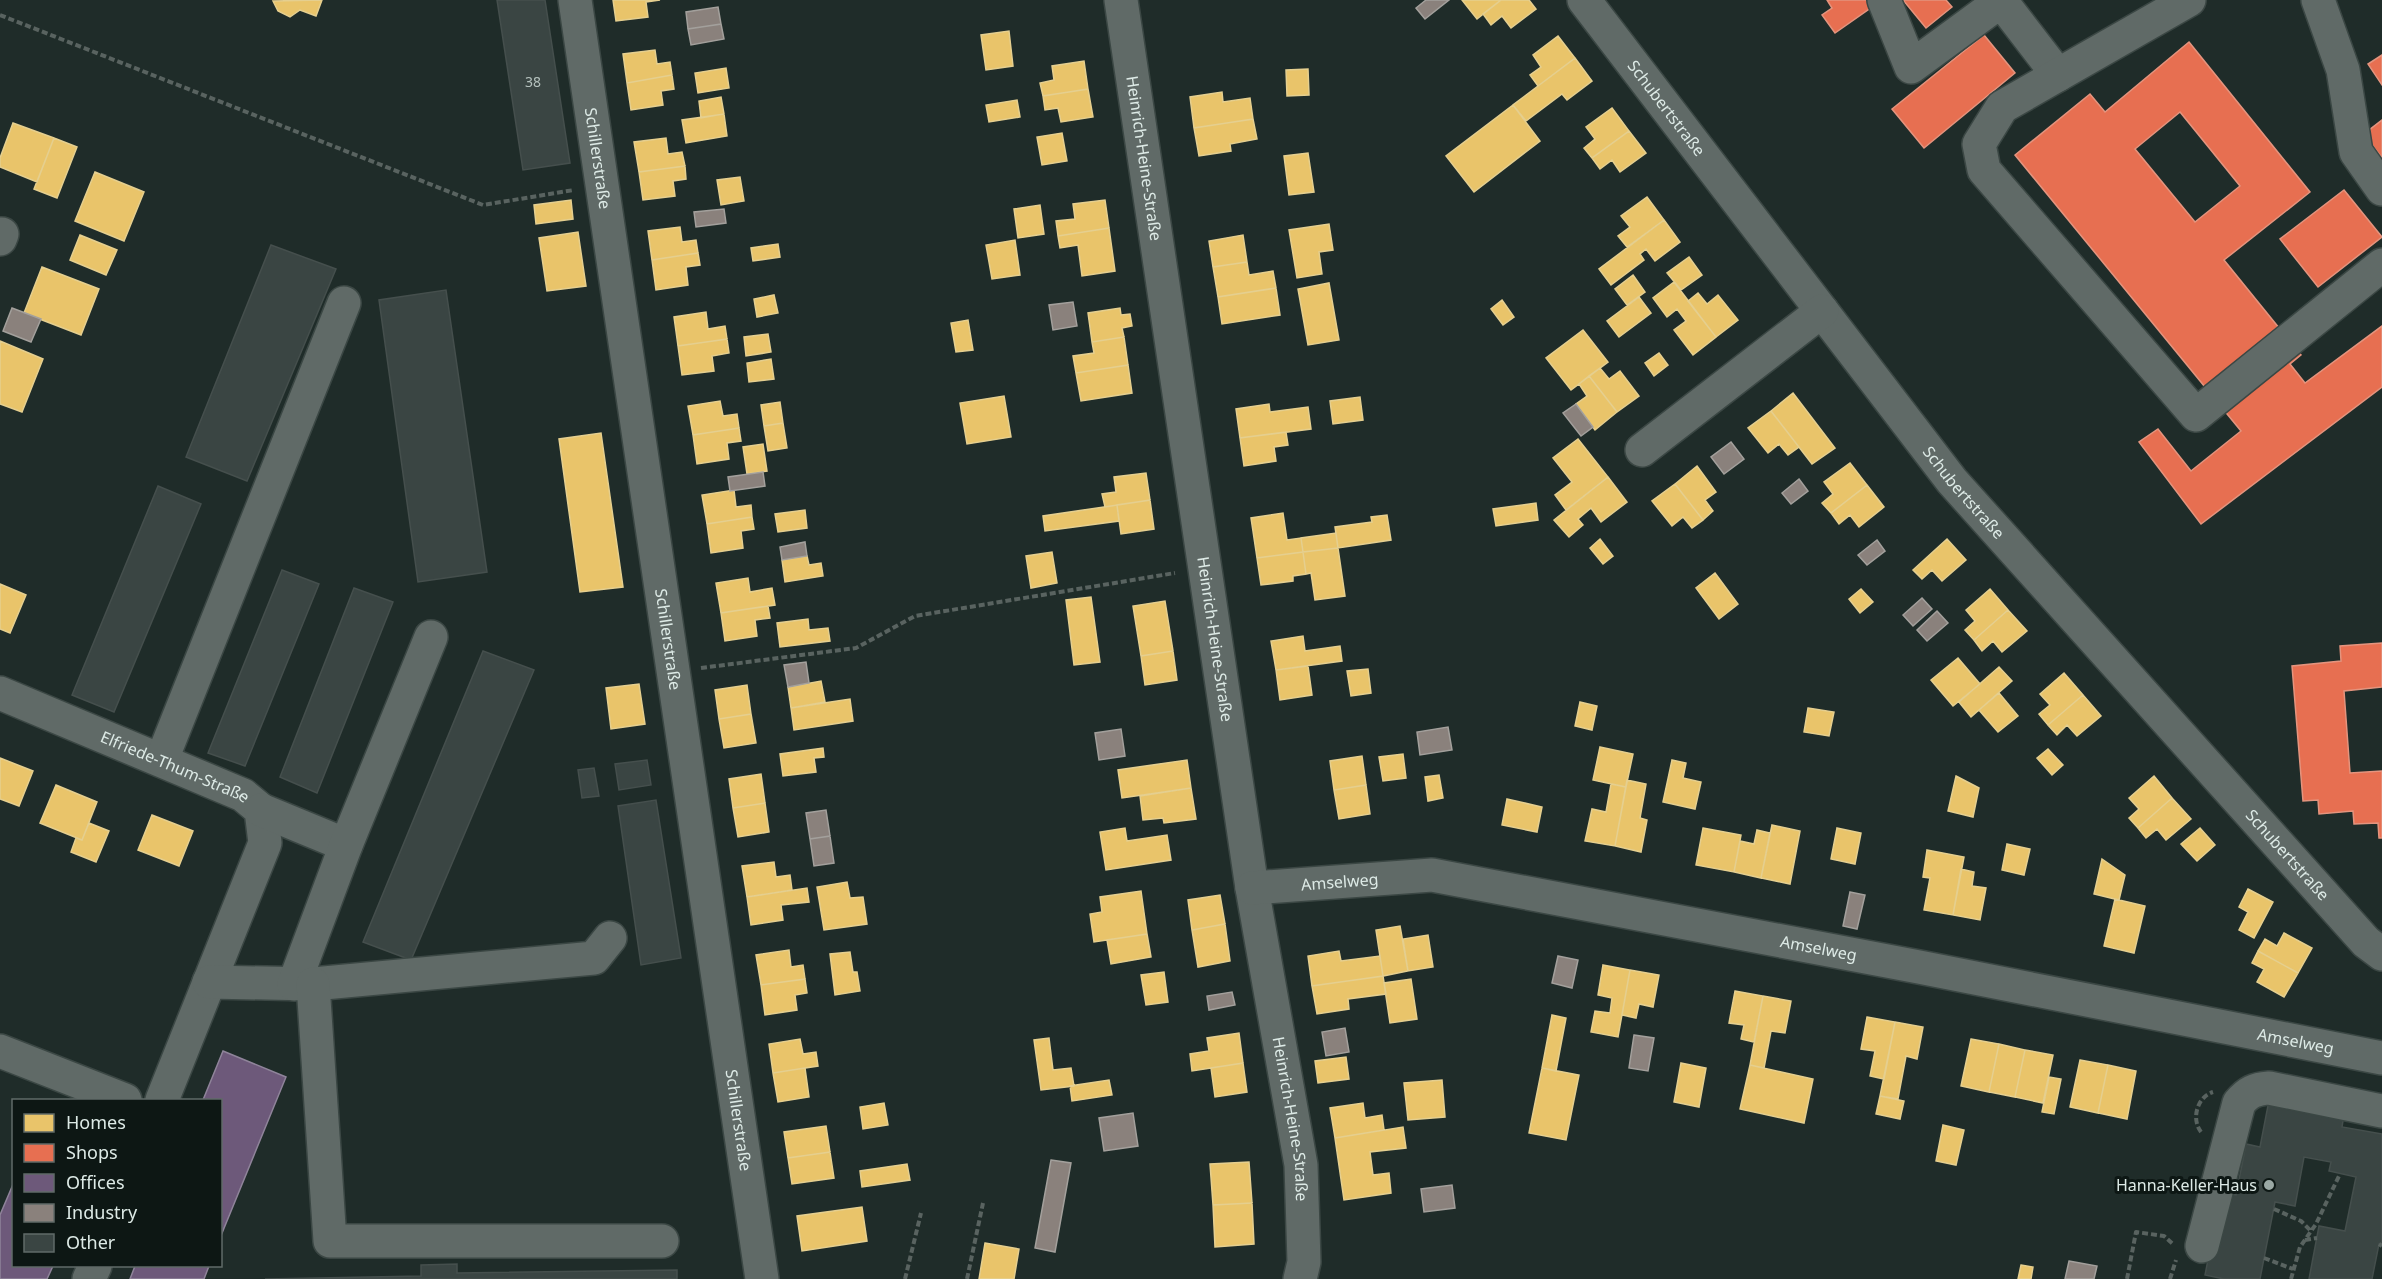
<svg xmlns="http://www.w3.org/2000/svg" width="2382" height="1279" viewBox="0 0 2382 1279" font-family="'Noto Sans',sans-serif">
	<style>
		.homes { fill: #e9c46a; stroke: #e5cf8f; stroke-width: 1.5 }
		.shops { fill: #e76f51; stroke: #e4947e; stroke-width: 1.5; fill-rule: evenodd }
		.offices { fill: #6d597a; stroke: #8f849a; stroke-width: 1.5 }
		.industry { fill: #8a817c; stroke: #a3a09c; stroke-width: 1.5 }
		.building { fill: #3a4543; stroke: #454f4d; stroke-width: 1.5 }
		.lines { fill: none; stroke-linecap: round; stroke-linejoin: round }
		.minor-casing { stroke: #3b4744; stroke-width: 36 }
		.path { stroke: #596360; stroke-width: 4; stroke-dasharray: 6 3; stroke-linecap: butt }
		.minor { stroke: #606a67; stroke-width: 33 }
		.poi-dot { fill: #9aa8a4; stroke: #0d1714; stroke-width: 2 }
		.labels { text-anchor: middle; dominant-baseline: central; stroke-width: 6; stroke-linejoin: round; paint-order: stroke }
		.number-label { font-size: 14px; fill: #b4c1bd }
		.street-label { font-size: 16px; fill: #ddeae6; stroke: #0d1714 }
		.poi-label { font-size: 16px; fill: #ddeae6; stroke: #0d1714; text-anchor: end }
	</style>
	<rect width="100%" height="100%" fill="#1f2c29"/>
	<path class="homes" d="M322 0 316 16 300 10 290 17 278 11 273 1Z
		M613 0H660L646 2 648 17 616 21Z
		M1462 0H1501L1477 19Z
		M1501 0H1529L1536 9 1511 28 1502 16 1491 25 1483 14Z
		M1009 31 1013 66 986 70 981 35Z
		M1558 36 1575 58 1538 86 1530 75 1541 67 1533 55Z
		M655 50 657 64 670 62 672 75 627 83 623 54Z
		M1575 58 1592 81 1567 100 1562 94 1526 121 1513 105Z
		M1084 61 1088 89 1043 96 1040 83 1054 80 1052 66Z
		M726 68 729 88 698 93 695 73Z
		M1308 69 1309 95 1287 96 1286 70Z
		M672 75 674 89 661 91 663 105 631 110 627 83Z
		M1088 89 1093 117 1061 122 1058 108 1045 110 1043 96Z
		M1222 92 1223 102 1250 98 1253 119 1194 128 1190 97Z
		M721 97 724 114 701 118 699 101Z
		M1017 100 1020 117 989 122 986 105Z
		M1513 105 1540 141 1474 192 1446 156Z
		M1612 108 1629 131 1592 158 1584 148 1595 139 1586 127Z
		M724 114 727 136 686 143 682 120Z
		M1253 119 1257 139 1230 144 1231 151 1199 156 1194 128Z
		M13 123 54 138 37 182 0 167V158Z
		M1629 131 1646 153 1620 172 1612 160 1600 169 1592 158Z
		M1062 133 1067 161 1042 165 1037 137Z
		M54 138 77 147 57 198 34 189Z
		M666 138 668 154 682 152 685 166 639 172 634 142Z
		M1308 153 1314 192 1289 195 1284 156Z
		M685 166 686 179 673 181 675 196 643 200 639 172Z
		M95 172 144 192 124 241 75 221Z
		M740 177 744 201 721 205 717 180Z
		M1647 197 1664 220 1627 247 1618 236 1630 227 1621 216Z
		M571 200 573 219 536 224 534 205Z
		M1105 200 1109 228 1058 236 1056 221 1075 219 1073 204Z
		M1040 205 1044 234 1018 238 1014 209Z
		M1664 220 1680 242 1655 261 1646 249 1640 254 1644 260 1611 285 1599 269Z
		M1329 224 1333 250 1319 252 1322 274 1297 278 1289 230Z
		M680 227 682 242 696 240 698 253 652 260 648 231Z
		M1109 228 1115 271 1082 276 1078 245 1060 248 1058 236Z
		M578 232 586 286 547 291 539 238Z
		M80 235 117 250 106 275 70 260Z
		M1243 235 1247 262 1213 267 1209 241Z
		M1015 240 1020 275 992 279 986 245Z
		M778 244 780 257 753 261 751 248Z
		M698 253 700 265 686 267 688 285 656 290 652 260Z
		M1689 257 1702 275 1681 290 1667 273Z
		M1247 262 1249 275 1273 271 1276 288 1218 297 1213 267Z
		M42 267 99 289 81 335 24 313Z
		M1633 275 1645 292 1627 305 1615 289Z
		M1674 282 1716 337 1693 355 1674 330 1686 321 1677 309 1667 317 1653 298Z
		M1329 283 1339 340 1308 345 1298 289Z
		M1276 288 1280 315 1222 324 1218 297Z
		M1698 293 1707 304 1718 295 1738 320 1716 337 1688 301Z
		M774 295 778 313 757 317 754 299Z
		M1639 297 1651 313 1619 337 1607 321Z
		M1502 300 1514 317 1503 325 1491 309Z
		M1120 308 1121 315 1130 314 1132 326 1122 328 1124 337 1092 342 1088 313Z
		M706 312 708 329 725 326 727 339 678 346 674 317Z
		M968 320 973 350 956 352 951 323Z
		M1583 330 1608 362 1571 390 1546 358Z
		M768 334 771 352 746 356 744 337Z
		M1124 337 1128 365 1076 373 1073 356 1094 353 1092 342Z
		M727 339 729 353 712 356 714 371 682 375 678 346Z
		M0 341 43 359 22 412 0 404Z
		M1659 353 1668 365 1654 376 1645 363Z
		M771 359 774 379 749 382 747 363Z
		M1128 365 1132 393 1081 401 1076 373Z
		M1600 368 1609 379 1620 371 1639 396 1617 412 1589 376Z
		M1589 376 1617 412 1595 430 1576 404 1587 396 1579 384Z
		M1793 393 1835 448 1812 464 1771 411Z
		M1004 396 1011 437 967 444 960 403Z
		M1360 397 1363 420 1333 424 1330 401Z
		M720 401 723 416 737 414 739 428 693 435 688 406Z
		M780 402 783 423 764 426 761 405Z
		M1269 404 1270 412 1308 407 1311 429 1240 438 1236 409Z
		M1771 411 1799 447 1788 455 1779 444 1768 453 1748 428Z
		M783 423 787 448 768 451 764 426Z
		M739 428 741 441 727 443 729 459 697 464 693 435Z
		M1286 432 1288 445 1274 447 1276 461 1244 466 1240 438Z
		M601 433 623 587 580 592 559 439Z
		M1578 439 1608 477 1566 510 1555 495 1572 482 1553 458Z
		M763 444 767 471 747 474 743 447Z
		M1850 463 1867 485 1831 513 1822 503 1833 494 1824 482Z
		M1697 466 1716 492 1705 500 1713 511 1703 520 1675 484Z
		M1146 473 1150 500 1105 507 1102 494 1116 492 1114 477Z
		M1608 477 1627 502 1601 522 1591 508 1578 519 1583 525 1569 537 1554 520Z
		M1675 484 1703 520 1692 528 1683 517 1672 526 1652 501Z
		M1867 485 1884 507 1859 527 1850 515 1839 524 1831 513Z
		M734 490 736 507 751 505 752 517 707 524 702 495Z
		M1150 500 1154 529 1121 534 1117 505Z
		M1536 503 1538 520 1496 526 1493 509Z
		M1117 505 1119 521 1045 531 1043 516Z
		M805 510 807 528 778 532 775 514Z
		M1283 513 1287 540 1301 538 1303 552 1257 558 1251 518Z
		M1387 515 1391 540 1338 548 1335 527 1372 522 1371 517Z
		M752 517 754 529 741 531 743 548 711 553 707 524Z
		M1336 533 1338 548 1303 552 1301 538Z
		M1600 539 1613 556 1603 564 1590 548Z
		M1947 539 1966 560 1942 581 1932 570 1922 579 1913 570Z
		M1338 548 1345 596 1315 600 1311 573 1306 574 1303 552Z
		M1052 552 1057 583 1031 588 1026 556Z
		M1303 552 1306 574 1293 576V581L1261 585 1257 558Z
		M807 556 809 565 821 563 823 576 785 582 782 560Z
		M1715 573 1738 604 1719 619 1696 588Z
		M748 578 750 592 772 588 775 605 721 613 716 583Z
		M0 584 26 595 10 633 0 629Z
		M1861 589 1873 602 1860 613 1849 599Z
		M1990 589 2008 610 1974 640 1965 630 1975 621 1966 610Z
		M1091 597 1100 662 1074 665 1066 600Z
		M1165 601 1173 651 1141 656 1133 606Z
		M768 606 770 618 755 620 757 636 725 641 721 613Z
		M2008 610 2027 631 2002 652 1993 641 1982 651 1974 640Z
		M808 619 809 630 828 628 830 641 780 647 777 623Z
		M1303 636 1305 651 1340 646 1342 661 1276 670 1271 641Z
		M1173 651 1177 680 1145 685 1141 656Z
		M1958 658 1980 684 1953 706 1931 680Z
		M1308 666 1312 695 1280 700 1276 670Z
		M1999 667 2012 681 1971 717 1959 702Z
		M1368 669 1371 693 1351 696 1347 671Z
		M2064 673 2083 695 2048 725 2039 714 2050 705 2040 694Z
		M821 681 825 702 791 708 788 687Z
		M639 684 645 724 611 729 606 688Z
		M747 685 751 714 719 719 715 690Z
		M1999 693 2018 716 1998 732 1979 710Z
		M2083 695 2101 716 2077 736 2067 725 2057 735 2048 725Z
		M850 699 853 721 794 730 791 708Z
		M1580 702 1597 706 1592 730 1575 726Z
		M1808 708 1834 712 1829 736 1804 732Z
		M751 714 756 743 724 748 719 719Z
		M1600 747 1633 754 1626 787 1593 780Z
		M823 748 824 757 814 758 816 772 783 776 780 754Z
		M2048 749 2063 765 2052 775 2037 758Z
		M1403 754 1406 778 1383 781 1379 757Z
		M1362 756 1366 785 1334 790 1330 761Z
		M0 758 33 771 19 806 0 799Z
		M1187 760 1191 788 1122 798 1118 770Z
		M1672 760 1686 763 1683 778 1701 782 1695 809 1663 802Z
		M761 774 765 803 733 808 729 779Z
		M1439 775 1443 798 1428 801 1425 777Z
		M1956 776 1979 788 1973 817 1948 811Z
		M2154 776 2172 798 2138 828 2129 818 2139 809 2129 798Z
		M1627 780 1646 784 1640 818 1647 820 1641 852 1615 846Z
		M1611 784 1626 787 1615 846 1585 841 1592 809 1606 812Z
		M56 785 97 802 82 840 40 823Z
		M1366 785 1370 814 1339 819 1334 790Z
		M1191 788 1196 819 1164 823 1163 818 1143 820 1140 796Z
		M2172 798 2191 819 2166 840 2157 829 2146 838 2138 828Z
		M1507 799 1542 807 1537 832 1502 825Z
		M765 803 769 832 738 837 733 808Z
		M152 815 193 831 179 866 138 850Z
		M89 823 109 831 96 862 71 852 76 838 82 840Z
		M1772 825 1800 831 1790 884 1761 878Z
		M1125 828 1127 841 1167 835 1171 860 1106 870 1100 832Z
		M1703 828 1741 835 1734 872 1696 865Z
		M1837 828 1861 833 1855 864 1831 859Z
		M2200 828 2215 845 2197 861 2181 844Z
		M1757 830 1770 833 1761 878 1734 872 1740 841 1754 844Z
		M2007 844 2030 849 2024 875 2002 870Z
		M1927 850 1964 857 1953 915 1924 910 1930 878 1923 877Z
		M2102 859 2125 875 2119 900 2094 894Z
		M774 862 776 877 790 875 792 890 747 897 742 866Z
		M1961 869 1974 872 1972 886 1986 888 1980 920 1953 915Z
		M847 882 850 898 863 897 867 924 824 930 817 887Z
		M807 888 809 902 781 905 783 920 751 925 747 897Z
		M2248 889 2273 902 2254 938 2239 930 2248 912 2239 907Z
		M1141 891 1147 934 1094 942 1090 914 1102 912 1100 897Z
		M1220 895 1225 924 1192 930 1188 900Z
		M2115 899 2145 906 2134 953 2104 946Z
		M1225 924 1230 961 1198 967 1192 930Z
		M1400 926 1408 971 1383 976 1376 930Z
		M2284 933 2312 948 2298 973 2258 951 2265 939 2277 946Z
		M1147 934 1151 957 1111 964 1107 940Z
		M1428 935 1433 967 1408 971 1403 939Z
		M789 950 791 967 803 965 805 979 761 985 756 955Z
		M1339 951 1341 961 1380 956 1383 976 1312 986 1308 956Z
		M2258 951 2298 973 2284 997 2257 982 2264 969 2252 963Z
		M850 952 853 972H857L860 991 835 995 830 954Z
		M1603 965 1630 970 1618 1037 1591 1032 1595 1011 1610 1013 1612 998 1598 995Z
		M1630 970 1659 975 1653 1007 1639 1004 1636 1018 1622 1015Z
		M1164 972 1168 1002 1146 1005 1141 975Z
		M1383 976 1386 994 1348 999 1349 1009 1317 1014 1312 986Z
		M805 979 807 993 795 995 797 1010 765 1015 761 985Z
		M1411 979 1417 1019 1390 1023 1384 983Z
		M1735 991 1763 996 1754 1042 1741 1039 1744 1025 1729 1023Z
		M1763 996 1791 1001 1785 1033 1771 1031 1764 1068 1750 1065Z
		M1552 1015 1566 1018 1556 1071 1542 1068Z
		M1867 1017 1895 1022 1884 1079 1870 1076 1875 1051 1861 1049Z
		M1895 1022 1923 1027 1917 1059 1906 1056 1898 1099 1880 1096Z
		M1239 1033 1243 1063 1192 1071 1190 1054 1209 1051 1207 1038Z
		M1049 1038 1053 1070 1071 1068 1074 1086 1041 1090 1034 1040Z
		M800 1039 803 1054 816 1052 818 1066 773 1073 769 1044Z
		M1971 1039 1999 1044 1989 1092 1961 1086Z
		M1999 1044 2025 1050 2015 1097 1989 1092Z
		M2025 1050 2053 1055 2043 1103 2015 1097Z
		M1346 1057 1349 1079 1318 1083 1315 1061Z
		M2080 1060 2108 1065 2098 1113 2070 1107Z
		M1243 1063 1247 1092 1215 1097 1211 1068Z
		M1681 1063 1706 1068 1699 1107 1674 1102Z
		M1750 1065 1813 1079 1804 1123 1740 1109Z
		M2108 1065 2136 1071 2127 1119 2098 1113Z
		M805 1068 809 1097 778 1102 773 1073Z
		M1542 1068 1579 1075 1566 1140 1529 1133Z
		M2049 1077 2061 1079 2054 1114 2042 1112Z
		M1109 1080 1112 1095 1072 1101 1070 1086Z
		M1442 1080 1445 1117 1408 1120 1404 1083Z
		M1880 1096 1904 1101 1900 1119 1876 1114Z
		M884 1103 888 1125 863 1129 860 1107Z
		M1363 1103 1365 1118 1382 1115 1384 1130 1335 1138 1330 1108Z
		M1943 1125 1964 1130 1956 1165 1936 1161Z
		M826 1126 830 1152 788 1158 784 1132Z
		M1403 1127 1406 1148 1370 1152 1373 1175 1389 1173 1391 1193 1344 1200 1335 1138Z
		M830 1152 834 1178 792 1184 788 1158Z
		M1249 1162 1252 1203 1213 1205 1210 1164Z
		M907 1164 910 1180 862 1187 860 1171Z
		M1252 1203 1254 1244 1215 1247 1213 1205Z
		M862 1207 867 1241 802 1251 797 1216Z
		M985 1243 1019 1249 1014 1279H979Z
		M2021 1265 2033 1267 2031 1279H2018Z"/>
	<path class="shops" d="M1827 0H1867L1872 7 1835 33 1822 15 1832 8Z
		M1903 0H1946L1952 7 1926 28Z
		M1984 35 2015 73 1924 148 1892 109Z
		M2189 42 2310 192 2224 260 2301 355 2290 364 2305 383 2382 326V387L2201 524 2139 442 2158 429 2191 471 2241 431 2015 155 2090 94 2105 112ZM2180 112 2240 186 2195 222 2135 149Z
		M2382 55V85L2368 64Z
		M2382 120V158L2364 134Z
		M2344 190 2382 237 2318 287 2280 239Z
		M2382 643V687L2344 691 2350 773 2382 771V838H2379L2378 823 2354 824 2353 811 2319 814 2318 800 2303 801 2292 666 2341 661 2340 646Z"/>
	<path class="offices" d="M223 1051 286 1077 220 1238V1100H203Z
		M14 1182V1266H53L47 1279H0V1215Z
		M135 1266H209L204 1279H130Z"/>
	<path class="industry" d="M1426 0H1449L1425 19 1416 8Z
		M718 7 721 24 688 29 686 12Z
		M721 24 724 39 691 45 688 29Z
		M724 209 726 223 696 227 694 212Z
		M1073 302 1077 326 1053 330 1049 305Z
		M12 308 41 319 31 342 3 331Z
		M1576 404 1593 427 1581 436 1563 413Z
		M1731 442 1744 459 1724 474 1711 457Z
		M763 472 765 486 730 491 728 477Z
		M1799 479 1808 491 1791 504 1782 493Z
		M1877 540 1885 551 1867 565 1858 555Z
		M805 542 807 556 782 560 780 547Z
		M1922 598 1932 609 1913 626 1903 615Z
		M1937 611 1948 623 1927 641 1917 630Z
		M806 662 809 683 788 687 784 665Z
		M1448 727 1452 750 1420 755 1417 732Z
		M1121 729 1125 756 1099 760 1095 733Z
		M826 810 830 836 810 839 806 813Z
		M830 836 834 863 814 866 810 839Z
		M1850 892 1865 895 1857 929 1843 926Z
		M1558 956 1578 960 1572 988 1552 983Z
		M1232 992 1235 1005 1209 1010 1207 996Z
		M1345 1028 1349 1052 1326 1056 1322 1032Z
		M1634 1035 1654 1038 1648 1071 1629 1068Z
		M1133 1113 1138 1146 1104 1151 1099 1118Z
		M1051 1160 1071 1163 1055 1252 1035 1248Z
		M1452 1185 1455 1208 1424 1212 1421 1189Z
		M2069 1261 2097 1266 2094 1279H2065Z"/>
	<path class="building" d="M497 0H545L570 163 523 170Z
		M271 245 336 269 247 481 186 457Z
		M446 290 487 572 418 582 379 300Z
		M158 486 201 504 114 712 72 695Z
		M282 570 319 584 245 766 208 753Z
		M354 588 393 602 317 793 280 777Z
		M483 651 534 670 411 960 363 942Z
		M647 760 651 785 619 790 615 764Z
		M594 768 599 796 582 798 578 770Z
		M656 800 681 958 641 965 618 806Z
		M2270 1095 2345 1109 2342 1127 2382 1134V1244H2379L2372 1279H2309L2319 1226 2345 1231 2356 1177 2329 1171 2331 1162 2304 1157 2295 1206 2275 1202 2260 1279H2224L2205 1275 2221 1193 2236 1195 2246 1144 2260 1147Z
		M457 1264V1273L677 1270V1279H265L421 1276V1265Z"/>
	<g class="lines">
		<defs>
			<g id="minor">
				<path id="s1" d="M575 0 762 1279"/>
				<path id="s2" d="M1121 0 1252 888 1301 1165 1304 1262 1300 1279"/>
				<path id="s3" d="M1584 0 1952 481 2366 942 2382 954"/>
				<path d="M1884 0 1911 67 2001 1 2058 75"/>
				<path d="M2189 0 2002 107 1979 144 1984 170 2196 415 2382 265"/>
				<path d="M2318 0 2343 70 2356 152 2382 189"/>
				<path d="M0 239 2 234"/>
				<path d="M1642 450 1822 311"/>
				<path id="s4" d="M0 693 243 795 261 810 265 843 162 1100"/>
				<path d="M162 759 344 303"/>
				<path d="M261 810 346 845"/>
				<path id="s5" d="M1252 888 1432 875 1919 967 2382 1058"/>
				<path d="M209 982 313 984 594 958 610 938"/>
				<path d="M294 984 346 845 431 637"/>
				<path d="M313 984 330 1241H662"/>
				<path d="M0 1051 125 1100"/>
				<path d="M2202 1246 2239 1103C2248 1092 2255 1089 2269 1088L2382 1111"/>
				<path d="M89 1279 95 1266"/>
			</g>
		</defs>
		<use href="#minor" class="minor-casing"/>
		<path class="path" d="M0 15 483 205 574 190
			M701 668 856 648 915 616 1175 573
			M2201 1132C2191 1119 2197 1097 2213 1092
			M2274 1209 2301 1221 2311 1231
			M2305 1240 2317 1238
			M2379 1244 2382 1246
			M2264 1258 2293 1269
			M905 1279 921 1213
			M967 1279 983 1203
			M2127 1279 2136 1232 2164 1236 2174 1245
			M2170 1279 2176 1260
			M2291 1279 2300 1247 2316 1224 2340 1174"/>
		<use href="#minor" class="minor"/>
	</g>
	<circle class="poi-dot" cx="2269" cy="1185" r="6"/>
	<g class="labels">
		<g class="number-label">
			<text x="533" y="81">38</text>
		</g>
		<g class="street-label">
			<text stroke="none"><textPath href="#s3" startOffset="136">Schubertstraße</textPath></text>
			<text stroke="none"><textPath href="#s1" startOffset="160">Schillerstraße</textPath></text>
			<text stroke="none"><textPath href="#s2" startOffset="160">Heinrich-Heine-Straße</textPath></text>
			<text stroke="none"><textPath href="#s3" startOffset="622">Schubertstraße</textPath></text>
			<text stroke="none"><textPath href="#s1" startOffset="646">Schillerstraße</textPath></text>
			<text stroke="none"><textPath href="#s2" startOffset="646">Heinrich-Heine-Straße</textPath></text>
			<text stroke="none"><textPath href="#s4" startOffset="190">Elfriede-Thum-Straße</textPath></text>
			<text stroke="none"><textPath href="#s3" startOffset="1108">Schubertstraße</textPath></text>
			<text stroke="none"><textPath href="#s5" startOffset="88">Amselweg</textPath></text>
			<text stroke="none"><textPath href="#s5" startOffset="574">Amselweg</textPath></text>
			<text stroke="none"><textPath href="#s5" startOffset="1060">Amselweg</textPath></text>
			<text stroke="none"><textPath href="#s1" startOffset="1132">Schillerstraße</textPath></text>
			<text stroke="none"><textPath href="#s2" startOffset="1132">Heinrich-Heine-Straße</textPath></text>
		</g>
		<g class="poi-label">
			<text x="2257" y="1185">Hanna-Keller-Haus</text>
		</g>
	</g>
	<rect x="12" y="1099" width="210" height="168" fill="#0d1714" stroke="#606b68" stroke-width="1.5"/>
	<rect x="24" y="1114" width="30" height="18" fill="#e9c46a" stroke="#606b68" stroke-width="1.5"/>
	<text x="66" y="1129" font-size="18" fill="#ddeae6">Homes</text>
	<rect x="24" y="1144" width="30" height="18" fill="#e76f51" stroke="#606b68" stroke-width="1.5"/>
	<text x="66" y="1159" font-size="18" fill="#ddeae6">Shops</text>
	<rect x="24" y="1174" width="30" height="18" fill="#6d597a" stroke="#606b68" stroke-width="1.5"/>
	<text x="66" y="1189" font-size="18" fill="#ddeae6">Offices</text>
	<rect x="24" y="1204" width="30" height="18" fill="#8a817c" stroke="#606b68" stroke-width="1.5"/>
	<text x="66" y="1219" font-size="18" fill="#ddeae6">Industry</text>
	<rect x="24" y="1234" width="30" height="18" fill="#3a4543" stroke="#606b68" stroke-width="1.5"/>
	<text x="66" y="1249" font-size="18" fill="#ddeae6">Other</text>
</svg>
